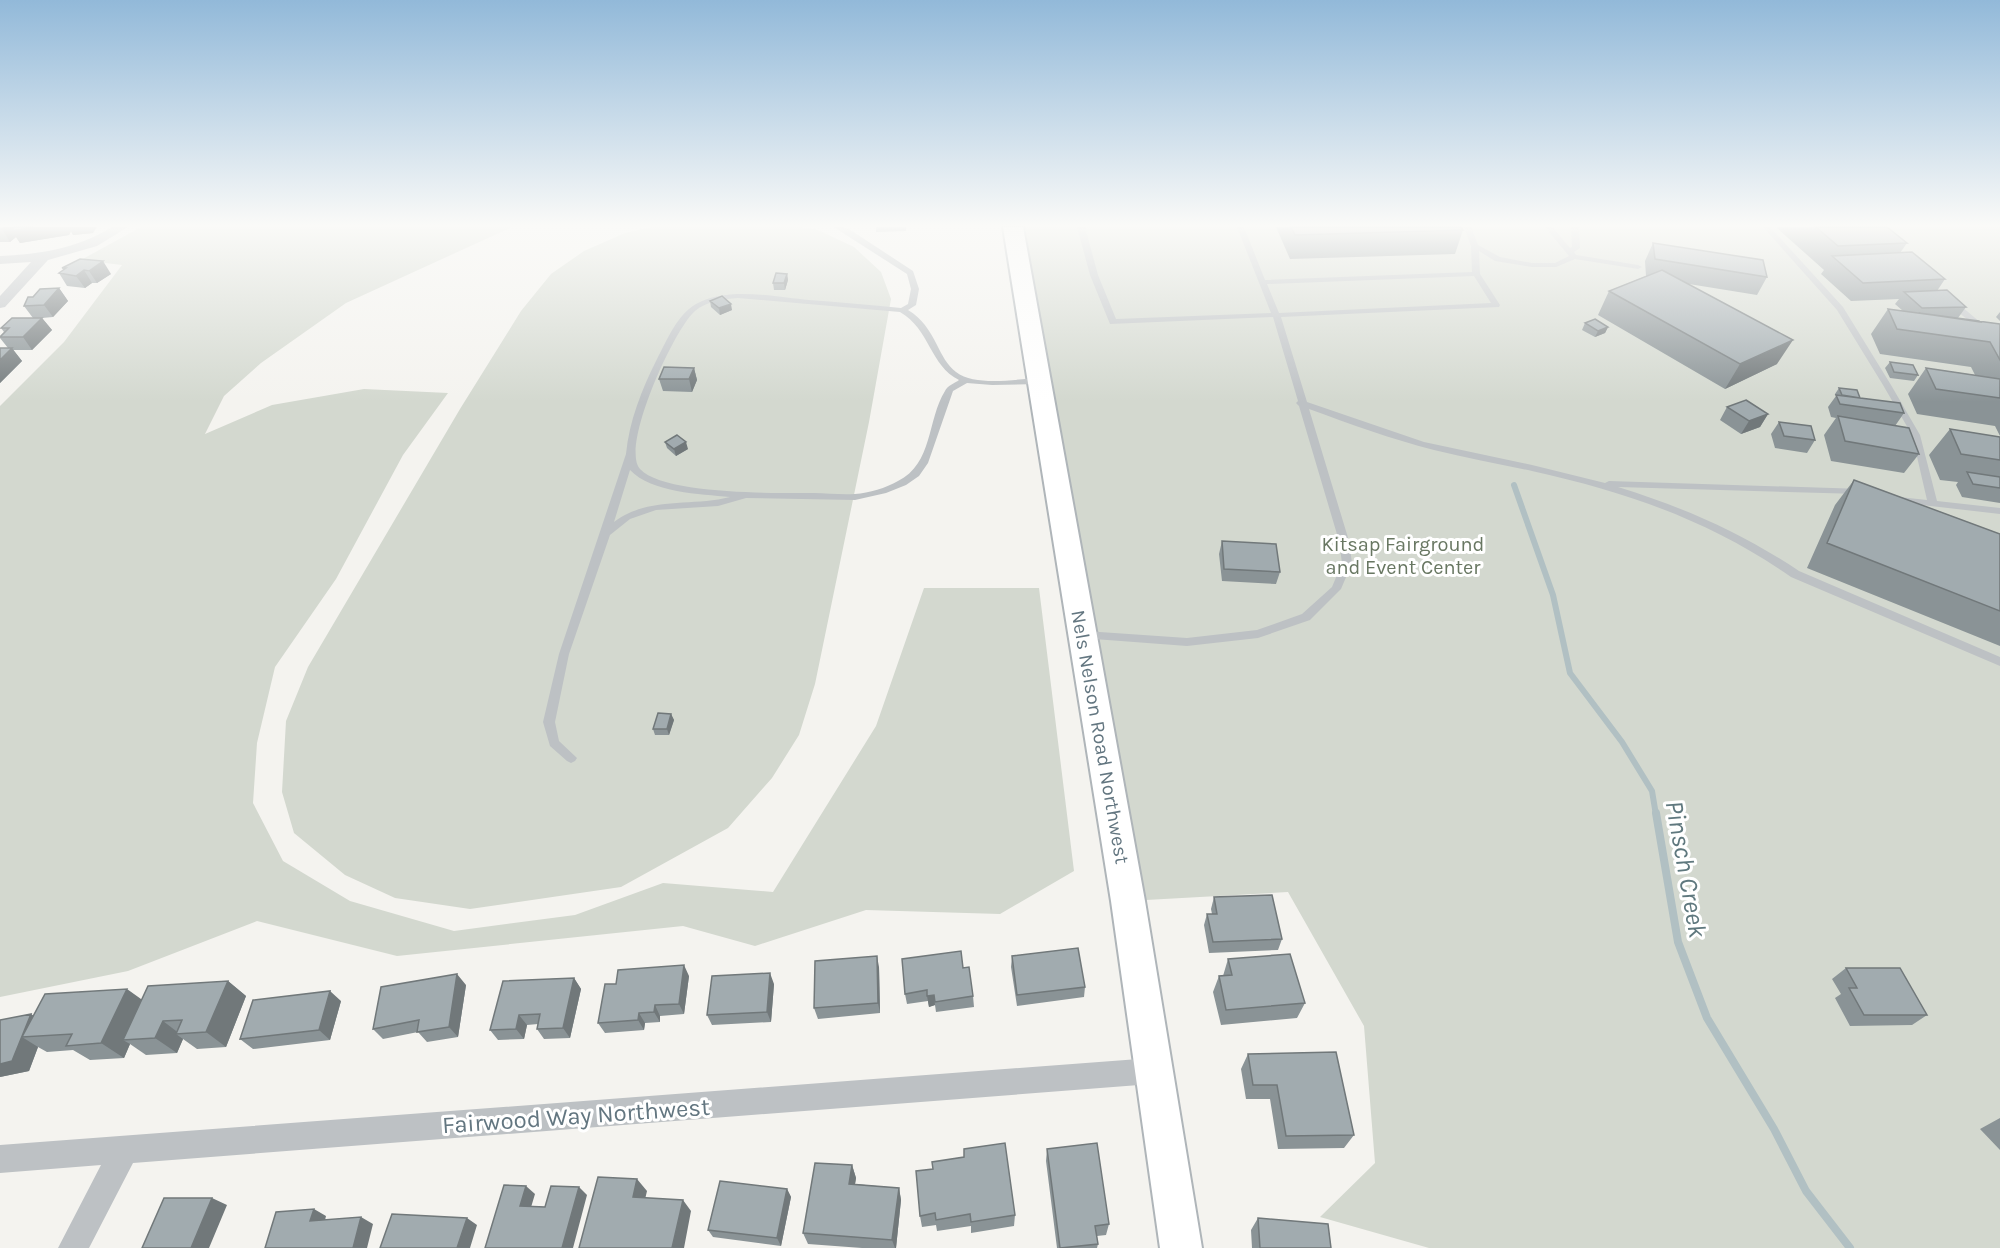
<svg xmlns="http://www.w3.org/2000/svg" width="2000" height="1248" viewBox="0 0 2000 1248" font-family="Karla,sans-serif">
	<style>
		.green { fill: #d3d8cf }
		.lines { fill: none; stroke-linecap: round; stroke-linejoin: round }
		.stream-far1 { stroke: #b1c0c3; stroke-width: 6 }
		.stream { stroke: #b1c0c3; stroke-width: 8 }
		.secondary-casing { stroke: #afb5b9; stroke-width: 4 }
		.lane { fill: #bdc1c4; fill-rule: evenodd }
		.street { fill: #bdc1c4; fill-rule: evenodd }
		.secondary { fill: #fff; fill-rule: evenodd }
		.wall { fill: #8a9396 }
		.shaded-wall { fill: #71787a }
		.building { fill: #a1abaf; stroke: #71787a; stroke-width: 1.5 }
		.labels { text-anchor: middle; dominant-baseline: central; stroke-width: 6; stroke-linejoin: round; paint-order: stroke }
		.park-label { font-size: 20px; fill: #687762; stroke: #fff }
		.street-label { font-size: 20px; fill: #637680; stroke: #fff }
		.near-street-label { font-size: 24px; fill: #637680; stroke: #fff }
		.near-water-label { font-size: 26px; font-style: italic; fill: #5f787e; stroke: #fff }
	</style>
	<rect width="100%" height="100%" fill="#f4f3ef"/>
	<path class="green" d="M141 227H512L346 303 261 363 224 396 205 434 272 405 364 389 448 393 403 455 336 579 275 667 257 743 253 803 283 861 350 901 454 931 575 915 663 883 773 892 876 726 924 588H1039L1074 871 1000 914 866 910 755 946 683 926 397 956 257 921 128 971 0 997V406L64 342 122 265 81 260Z
		M651 227H800L818 230 854 247 881 272 891 299 869 422 815 684 799 735 772 778 728 828 621 887 470 909 395 898 345 875 294 833 282 792 286 721 308 667 460 409 521 311 551 274 584 251 625 233Z
		M1013 227H2000V1248H1429L1320 1217 1375 1163 1364 1026 1288 892 1128 901Z"/>
	<g class="lines">
		<path class="stream-far1" d="M1514 485 1553 595 1570 673 1622 742 1652 791 1656 815"/>
		<path class="stream" d="M1656 813 1678 942 1707 1018 1774 1129 1806 1191 1850 1248"/>
		<defs>
			<path id="secondary" d="M1003 227H1023L1145 901 1202 1248H1160L1111 901Z"/>
		</defs>
		<use href="#secondary" class="secondary-casing"/>
		<path class="lane" d="M833 227H843L849 229 913 271 919 289 916 305 908 310C922 318 930 331 937 345 942 355 947 365 956 372 976 387 1016 379 1039 378L1043 381 1039 384 992 385 967 383 953 391 928 463 919 476 906 485 886 493 855 500 746 498 718 506 656 510 630 519 610 535 569 654 555 722 559 741 577 758 575 761 571 763 567 761 550 746 543 722 559 654 626 454C629 421 642 389 657 359 667 340 677 315 696 304 727 286 776 297 809 300 840 302 870 305 901 308L908 304 911 289 907 274 843 233ZM738 298 900 312C930 329 930 366 959 380 955 383 947 386 945 391 927 420 933 464 898 481 886 488 869 493 855 494 841 495 827 493 814 493 778 493 664 495 640 469 620 447 674 329 695 311 707 301 723 299 738 298ZM630 470C652 493 700 494 730 497 691 507 648 496 614 522Z
			M1077 227H1085L1098 275 1116 319 1271 313 1237 227H1244L1265 280 1472 272 1471 246 1464 227H1471L1478 245 1500 257 1532 263H1555L1569 256 1545 227H1552L1570 248 1572 247 1571 227H1579L1580 248 1574 252 1576 255 1638 265 1642 267 1638 269 1575 259 1556 267H1532L1495 261 1479 251 1480 274 1500 305 1499 307 1281 317 1307 402 1424 442 1532 465 1605 483 1609 481 1863 489 1865 491 1863 493 1860 494 1618 487C1683 507 1742 533 1799 571L2000 657V666L1791 577C1711 521 1627 492 1532 471 1499 464 1466 458 1434 450 1391 439 1350 424 1309 409L1349 541 1352 563 1341 589 1310 620 1258 638 1187 646 1081 638 1080 635 1081 632 1085 631 1187 638 1257 630 1302 614 1332 587 1342 563 1339 541 1299 406 1296 403 1298 401 1273 317 1110 324 1090 275ZM1474 276 1491 303 1279 313 1267 284Z
			M1763 227H1770L1843 307 1891 385 1920 435 1937 501 2000 508V514L1896 502 1894 500 1896 498 1899 497 1927 500 1912 435 1883 385 1837 310Z
			M1949 301H1955L2000 339V345L1949 305Z"/>
		<path class="street" d="M112 227H128L97 246 48 260 5 307 0 308V296L31 262 0 264V256C41 254 76 249 112 227Z
			M1152 1058 1161 1062 1165 1071 1161 1080 1152 1084 133 1163 89 1248H58L101 1165 0 1173V1145Z"/>
		<use href="#secondary" class="secondary"/>
	</g>
	<path class="wall" d="M0 227 93 233 73 235 71 231 69 235 20 243 16 237 10 242H0Z
		M876 227H906V231L876 232Z
		M1276 227H1461L1463 230 1455 254 1290 259Z
		M1777 227H1887L1907 243 1900 253 1945 279 1937 291 1966 307 1958 318 2000 324V436L1995 426 1917 414 1908 394 1926 368 1975 375 1971 367 1880 354 1871 334 1888 309 1903 311 1895 304 1899 299 1851 301 1821 274 1824 270 1777 228Z
		M1653 243 1767 277 1757 295 1689 284 1777 364 1725 389 1598 315 1609 291 1646 276 1645 261Z
		M62 268 111 274 97 283H92L85 288 67 286 59 273 64 270Z
		M787 274 788 280 785 290H774L773 283Z
		M59 288 68 301 53 317 42 318 52 330 32 350H13L22 361 0 383V348H8L0 338V336L4 332 1 328 33 318 24 306 33 297Z
		M710 301 732 310 720 315 711 307Z
		M2000 312V321L1996 317Z
		M1585 323 1608 327 1605 333 1595 337 1582 330Z
		M1890 362 1918 375 1914 381 1890 378 1885 368Z
		M694 368 697 380 692 392 663 391 659 379Z
		M1839 388 1860 398 1904 413 1895 426 1919 454 1904 473 1831 461 1824 435 1836 418 1831 417 1828 407 1836 396 1835 394Z
		M1727 407 1768 414 1760 427 1741 434 1720 420Z
		M1779 422 1815 440 1807 453 1775 448 1771 434Z
		M1950 429 2000 437V503L1962 497 1956 485 1958 482 1940 480 1929 455Z
		M665 442 688 449 676 456 667 448Z
		M1854 480 2000 534V646L1807 568 1835 505Z
		M1222 541 1280 572 1276 584 1222 581 1219 554Z
		M671 714 674 720 669 735H655L653 729Z
		M1214 897 1282 939 1278 950 1209 953 1204 925 1207 914H1212L1211 909Z
		M1012 956 1085 987 1084 997 1017 1006 1011 967Z
		M1228 959 1305 1003 1297 1018 1221 1025 1213 992 1219 976H1223Z
		M879 967 880 1013 818 1019 814 1008Z
		M963 968 973 996 974 1007 936 1012 935 1005 929 1007 928 1001 907 1004 905 994Z
		M1846 968 1927 1015 1912 1025 1850 1026 1835 998 1841 994 1832 979Z
		M689 976 684 1014 660 1016V1022L645 1023 644 1030 605 1033 598 1023Z
		M574 978 581 989 570 1038 544 1039 537 1029 538 1024 527 1025 524 1039 498 1040 490 1030Z
		M228 981 246 996 226 1047 197 1049 183 1039 177 1053 146 1055 130 1044 124 1058 90 1060 73 1050 47 1052 38 1047 29 1071 0 1077 31 1014 33 1016 142 1000Z
		M774 984 771 1022 712 1025 707 1015Z
		M466 985 458 1037 427 1042 418 1032 383 1039 373 1029Z
		M341 1001 330 1040 253 1049 240 1039Z
		M1248 1054 1354 1135 1344 1148 1278 1149 1270 1099H1246L1241 1069Z
		M2000 1118V1150L1980 1129Z
		M1047 1149 1109 1224 1106 1235 1097 1236 1098 1244 1097 1248H1057L1046 1161Z
		M964 1157 1015 1215 1014 1226 971 1233V1226L937 1231 936 1225 922 1227 920 1216 933 1169Z
		M852 1165 856 1178 855 1184 899 1188 901 1200 896 1248H862L808 1244 803 1233Z
		M787 1189 791 1197 781 1246 713 1237 708 1230Z
		M1258 1218 1331 1248H1252L1251 1230Z"/>
	<path class="shaded-wall" d="M4 227H97L93 233 73 235 71 231 69 235 20 243 16 237 10 242 2 229Z
		M103 261 111 274 97 283 89 271Z
		M84 270 92 283 85 288 76 276Z
		M787 274 788 280 785 290 784 283Z
		M59 288 68 301 53 317 44 305Z
		M731 304 732 310 720 315 719 308Z
		M42 318 52 330 32 350 23 337Z
		M1608 327 1605 333 1595 337 1598 331Z
		M1793 340 1777 364 1725 389 1740 364Z
		M12 348 22 361 0 383V360Z
		M694 368 697 380 692 392 689 379Z
		M1768 414 1760 427 1741 434 1749 421Z
		M686 442 688 449 676 456 674 449Z
		M671 714 674 720 669 735 667 729Z
		M877 956 879 967 880 1013 878 1003Z
		M684 965 689 976 684 1014 679 1004Z
		M770 973 774 984 771 1022 767 1012Z
		M457 974 466 985 458 1037 449 1027Z
		M574 978 581 989 570 1038 563 1028Z
		M228 981 246 996 226 1047 206 1032Z
		M127 989 148 1004 123 1040 130 1044 124 1058 101 1043Z
		M330 991 341 1001 330 1040 319 1030Z
		M934 995 935 1005 929 1007 927 996Z
		M655 1005 660 1016V1022L654 1012Z
		M639 1013 645 1023 644 1030 638 1020Z
		M31 1014 47 1025 22 1037 38 1047 29 1071 0 1077V1064Z
		M519 1015 527 1025 524 1039 516 1029Z
		M163 1021 180 1034H176L183 1039 177 1053 155 1038Z
		M852 1165 856 1178 853 1196 849 1184Z
		M637 1179 647 1191 643 1208 633 1197Z
		M526 1186 535 1194 529 1214 520 1206Z
		M579 1187 587 1195 573 1248H562Z
		M899 1188 901 1200 896 1248H895L892 1240Z
		M787 1189 791 1197 781 1246 777 1238Z
		M212 1198 227 1205 209 1248H191Z
		M683 1200 691 1211 684 1248H672Z
		M314 1209 326 1216 323 1229 310 1221Z
		M361 1217 373 1224 367 1248H353Z
		M467 1218 477 1225 470 1248H457Z"/>
	<path class="building" d="M14 227H34L12 231Z
		M1291 227H1461L1463 230 1295 235Z
		M1816 227H1887L1907 243 1838 246Z
		M1653 243 1763 260 1767 277 1655 259Z
		M1912 252 1945 279 1863 283 1832 256Z
		M80 259 103 261 89 271 84 270 76 276 59 273 66 268H62Z
		M1662 270 1793 340 1740 364 1609 291Z
		M776 273 787 274 784 283H773Z
		M59 288 44 305 24 306 28 297H33L40 289Z
		M1947 290 1966 307 1922 308 1904 292Z
		M722 296 731 304 719 308 710 301Z
		M1888 309 2000 324V360L1990 342 1897 329Z
		M1919 313 1979 321 1980 322Z
		M12 318H42L23 337H0L9 328H1Z
		M1595 319 1608 327 1598 331 1585 323Z
		M0 348H12L0 360Z
		M1890 362 1913 365 1918 375 1894 372Z
		M664 367 694 368 689 379H659Z
		M1926 368 2000 379V398L1936 389Z
		M1839 388 1857 390 1860 398 1842 395Z
		M1836 395 1900 403 1904 413 1840 404Z
		M1746 400 1768 414 1749 421 1727 407Z
		M1838 416 1909 428 1919 454 1845 441Z
		M1779 422 1811 426 1815 440 1784 436Z
		M1950 429 2000 437V460L1961 454Z
		M677 435 686 442 674 449 665 442Z
		M1967 472 2000 477V488L1973 484Z
		M1854 480 2000 534V611L1827 543Z
		M1222 541 1276 544 1280 572 1224 569Z
		M658 713 671 714 667 729H653Z
		M1272 895 1282 939 1213 942 1207 914H1217L1214 897Z
		M1078 948 1085 987 1017 995 1012 956Z
		M961 951 963 968 969 967 973 996 935 1002 934 995 927 996V990L905 994 902 959Z
		M1290 954 1305 1003 1226 1010 1219 976 1232 975 1228 959Z
		M877 956 878 1003 814 1008 815 961Z
		M684 965 679 1004 655 1005 654 1012 639 1013 638 1020 598 1023 605 984H616L618 970Z
		M1846 968H1900L1927 1015H1864L1849 988H1857Z
		M770 973 767 1012 707 1015 712 976Z
		M457 974 449 1027 417 1032 419 1020 373 1029 381 987Z
		M574 978 563 1028 537 1029 540 1014 519 1015 516 1029 490 1030 503 981Z
		M228 981 206 1032 176 1034 182 1020 163 1021 155 1038 123 1040 148 986Z
		M127 989 101 1043 66 1046 72 1034 22 1037 45 994Z
		M330 991 319 1030 240 1039 253 1000Z
		M31 1014 12 1061 0 1064V1020Z
		M1336 1052 1354 1135 1286 1136 1277 1085H1253L1248 1054Z
		M1005 1143 1015 1215 971 1222 970 1214 936 1220 935 1213 920 1216 916 1171 933 1169 932 1162 964 1157V1149Z
		M1097 1143 1109 1224 1095 1226 1098 1244 1060 1248 1047 1149Z
		M815 1163 852 1165 849 1184 899 1188 892 1240 803 1233Z
		M598 1177 637 1179 633 1197 683 1200 672 1248H579Z
		M720 1181 787 1189 777 1238 708 1230Z
		M504 1185 526 1186 520 1206 545 1207 551 1186 579 1187 562 1248H485Z
		M164 1198H212L191 1248H142Z
		M314 1209 310 1221 361 1217 353 1248H265L276 1212Z
		M392 1214 467 1218 457 1248H380Z
		M1258 1218 1328 1224 1331 1248H1260Z"/>
	<linearGradient id="sky" x2="0" y2="1"><stop stop-color="#92b9d9"/><stop offset="0.56" stop-color="#fafaf8"/><stop offset="1" stop-color="#fafaf8" stop-opacity="0"/></linearGradient>
	<rect width="2000" height="402" fill="url(#sky)"/>
	<g class="labels">
		<g class="park-label">
			<text x="1403" y="544">Kitsap Fairground<tspan x="1403" dy="23">and Event Center</tspan></text>
		</g>
		<g class="street-label">
			<text transform="translate(1100 737) rotate(80)">Nels Nelson Road Northwest</text>
		</g>
		<g class="near-street-label">
			<text transform="translate(576 1116) rotate(-4)">Fairwood Way Northwest</text>
		</g>
		<g class="near-water-label">
			<text transform="translate(1686 869) rotate(80)">Pinsch Creek</text>
		</g>
	</g>
</svg>
